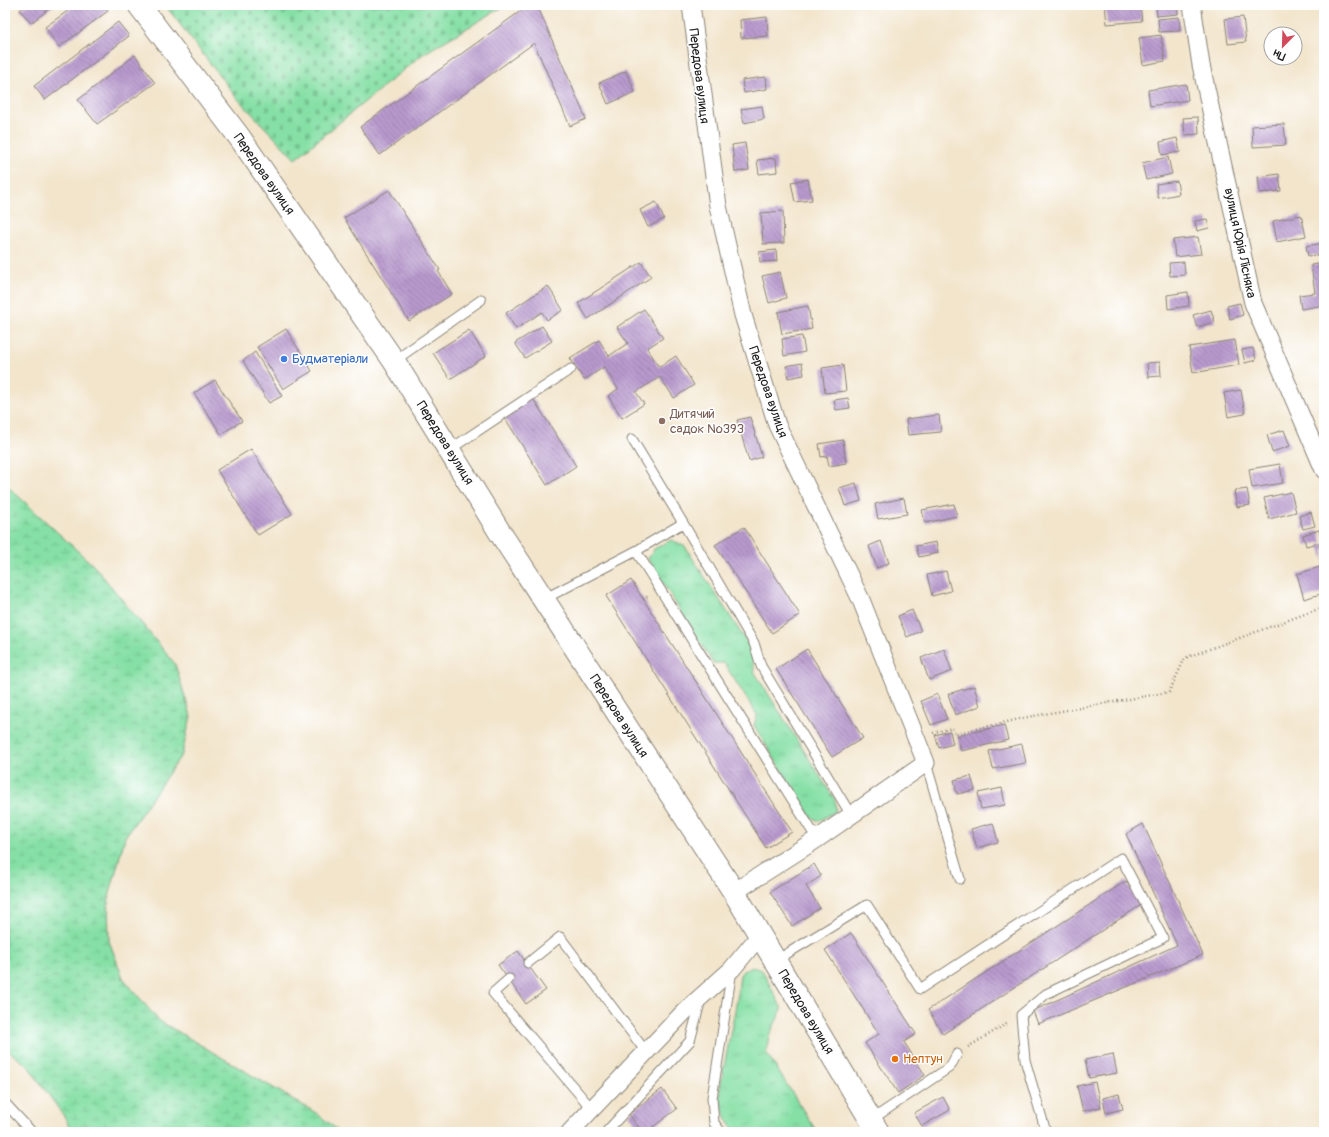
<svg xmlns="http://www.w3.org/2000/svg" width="1329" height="1137" viewBox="0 0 1329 1137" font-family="Pangolin,sans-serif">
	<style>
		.grass { fill: url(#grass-tufts); stroke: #517e61 }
		.wetland { fill: url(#wetland-marsh); stroke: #517e61 }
		.cemetery { fill: url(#cemetery-stones); stroke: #517e61 }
		.building { fill: url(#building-back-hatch) }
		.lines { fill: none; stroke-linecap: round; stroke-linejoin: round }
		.service-casing { stroke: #878074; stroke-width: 11 }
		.minor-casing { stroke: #878074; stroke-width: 19 }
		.tertiary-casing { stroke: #878074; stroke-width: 24 }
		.path { stroke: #878074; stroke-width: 2.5; stroke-dasharray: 1 3; stroke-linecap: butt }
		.service { stroke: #fff; stroke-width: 9 }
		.minor { stroke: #fff; stroke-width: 17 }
		.tertiary { stroke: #fff; stroke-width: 22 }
		.shop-dot { fill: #3f7fe0; stroke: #fff; stroke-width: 1.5 }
		.education-dot { fill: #8d6e63; stroke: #fff; stroke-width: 1.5 }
		.food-dot { fill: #e8710a; stroke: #fff; stroke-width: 1.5 }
		.labels { text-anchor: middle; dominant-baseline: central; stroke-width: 3; stroke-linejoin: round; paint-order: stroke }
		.street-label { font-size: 13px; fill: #1c1c1c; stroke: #fff }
		.shop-label { font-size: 13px; fill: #366cbe; stroke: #fff; text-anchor: start }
		.education-label { font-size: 13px; fill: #785e54; stroke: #fff; text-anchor: start }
		.food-label { font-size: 13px; fill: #c56008; stroke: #fff; text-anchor: start }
	</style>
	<defs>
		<pattern id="grass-tufts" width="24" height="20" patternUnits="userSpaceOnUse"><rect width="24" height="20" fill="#86e0a6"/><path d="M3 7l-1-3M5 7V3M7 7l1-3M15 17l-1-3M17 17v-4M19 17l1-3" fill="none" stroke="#73c08e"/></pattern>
		<pattern id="wetland-marsh" width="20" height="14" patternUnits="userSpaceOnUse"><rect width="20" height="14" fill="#86e0a6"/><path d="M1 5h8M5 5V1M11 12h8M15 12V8" fill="none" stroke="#73c08e"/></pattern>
		<pattern id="cemetery-stones" width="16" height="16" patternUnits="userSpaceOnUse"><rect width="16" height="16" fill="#86e0a6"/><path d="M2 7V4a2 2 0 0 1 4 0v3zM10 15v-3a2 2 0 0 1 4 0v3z" fill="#73c08e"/></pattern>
		<pattern id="building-back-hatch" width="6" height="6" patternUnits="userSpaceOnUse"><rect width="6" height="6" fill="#b89ace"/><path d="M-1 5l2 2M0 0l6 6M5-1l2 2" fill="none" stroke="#957da6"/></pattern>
	</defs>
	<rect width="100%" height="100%" fill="#fff"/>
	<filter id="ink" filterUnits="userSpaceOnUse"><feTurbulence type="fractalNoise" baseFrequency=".025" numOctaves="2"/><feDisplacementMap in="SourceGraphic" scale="8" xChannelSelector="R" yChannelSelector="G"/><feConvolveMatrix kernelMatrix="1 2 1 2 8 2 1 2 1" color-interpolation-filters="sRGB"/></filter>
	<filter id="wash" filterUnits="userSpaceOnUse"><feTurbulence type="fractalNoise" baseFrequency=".012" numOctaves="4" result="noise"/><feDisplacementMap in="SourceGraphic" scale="16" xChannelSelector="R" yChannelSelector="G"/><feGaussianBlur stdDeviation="0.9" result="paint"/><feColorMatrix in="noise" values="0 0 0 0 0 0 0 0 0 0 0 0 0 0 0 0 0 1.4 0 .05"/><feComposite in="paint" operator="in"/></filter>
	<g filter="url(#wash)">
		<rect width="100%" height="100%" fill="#f2e5cc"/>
		<path class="grass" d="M671 540 684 545 750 647 755 673 835 800 836 811 819 821 811 817 754 726 757 715 724 663H713L648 559 654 549Z
			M752 967 762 970 782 1009 769 1036 766 1052 817 1132H735C725 1117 719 1105 720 1087L737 1000 740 975 743 971Z"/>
		<path class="wetland" d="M5 484 95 567 175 664 191 716 182 754 125 837 108 901 109 941 123 978 158 1020 316 1113 340 1132H71L66 1119 28 1066 5 1048Z"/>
		<path class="cemetery" d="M165 5H506L423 54 295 159 236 97Z"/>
		<g id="blocks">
			<path class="building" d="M26 5H54L31 23 20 10Z
				M76 5H104L108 11 59 47 45 27Z
				M529 5H537L586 119 570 126 534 43 380 155 360 127Z
				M1105 5H1140L1142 21 1107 24Z
				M1156 5H1177L1178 14 1157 16Z
				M767 17 768 36 741 38 740 20Z
				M1179 17 1180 31 1159 32 1158 19Z
				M1243 17 1246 42 1228 44 1225 19Z
				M118 22 129 36 45 100 34 86Z
				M1161 35 1165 61 1143 65 1139 38Z
				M135 55 155 83 97 124 78 100Z
				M626 71 635 92 608 104 599 83Z
				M766 77 767 89 744 93 742 80Z
				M1186 84 1188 100 1150 106 1148 90Z
				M762 106 764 119 744 123 741 109Z
				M1198 117 1199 134 1185 135 1183 118Z
				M1284 124 1286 145 1253 147 1252 126Z
				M1177 138 1180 152 1162 155 1160 142Z
				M745 143 749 170 735 172 732 145Z
				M1168 157 1172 174 1146 180 1142 163Z
				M776 158 777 172 759 174 757 160Z
				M1279 174 1281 191 1260 193 1258 177Z
				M808 179 812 200 795 202 791 182Z
				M1177 181 1179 194 1158 198 1156 184Z
				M389 190 440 270 438 271 452 294 409 321 344 218Z
				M656 202 664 219 648 227 640 210Z
				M783 211 784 243 763 244 761 213Z
				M1301 215 1306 236 1277 242 1273 221Z
				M1207 219 1209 228 1197 231 1195 221Z
				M1198 237 1201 254 1175 257 1173 240Z
				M1324 243V254L1308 256 1306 246Z
				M776 250 777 261 760 262 759 252Z
				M641 262 651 277 588 319 578 303Z
				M1184 262 1185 275 1170 276 1169 263Z
				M1324 263V305L1301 309 1299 295 1315 293 1311 265Z
				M780 272 786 298 769 303 762 276Z
				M548 286 563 310 547 320 542 312 516 329 506 313Z
				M1188 292 1189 306 1168 309 1167 295Z
				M1240 303 1243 315 1230 319 1227 306Z
				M808 306 812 329 782 334 778 312Z
				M644 309 663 338 647 348 659 367 676 356 694 385 674 398 660 377 636 392 644 404 622 418 608 396 618 389 604 367 584 380 570 358 599 340 609 356 628 343 617 327Z
				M1211 310 1215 322 1197 327 1193 315Z
				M542 326 552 341 525 358 515 343Z
				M286 329 312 371 283 389 257 347Z
				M469 330 486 356 450 379 433 353Z
				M802 336 805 352 784 356 782 339Z
				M1235 340 1239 365 1193 373 1189 347Z
				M1253 348 1256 360 1245 363 1242 350Z
				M255 352 282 396 269 403 243 361Z
				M1160 362 1161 376 1148 377 1147 363Z
				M802 363 804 375 788 378 786 366Z
				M843 365 846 391 825 393 822 368Z
				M215 380 242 421 221 434 194 393Z
				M1241 390 1245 414 1228 417 1224 393Z
				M532 397 576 466 547 485 503 415Z
				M848 398 850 408 836 410 834 400Z
				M939 415 941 432 908 435 906 419Z
				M750 417 762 457 749 461 737 420Z
				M1284 430 1290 446 1272 452 1267 435Z
				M843 440 846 463 829 466 827 456 821 457 819 444Z
				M251 449 292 514 258 535 217 470Z
				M1280 464 1283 483 1252 488 1249 469Z
				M856 483 861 501 845 506 839 488Z
				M1247 489 1250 505 1237 507 1234 491Z
				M1291 492 1296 512 1269 519 1264 498Z
				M904 498 907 514 878 519 875 504Z
				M954 504 957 516 925 523 922 510Z
				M1311 512 1315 526 1303 529 1299 516Z
				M744 527 800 615 772 633 715 545Z
				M1319 530 1322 542 1306 546 1303 535Z
				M881 541 889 563 877 568 869 546Z
				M936 542 938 553 919 557 916 546Z
				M1324 544V561L1319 545Z
				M1323 566 1324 593 1304 599 1297 574Z
				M946 571 951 591 932 596 927 575Z
				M631 580 792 832 766 848 606 596Z
				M912 610 921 631 907 637 898 616Z
				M807 649 863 738 832 757 776 669Z
				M944 649 952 671 929 680 921 658Z
				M974 686 980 706 955 715 948 694Z
				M937 694 947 719 931 725 921 701Z
				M1004 725 1008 740 961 751 957 736Z
				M950 731 953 744 939 748 935 735Z
				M1022 744 1026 763 993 769 989 751Z
				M971 776 975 790 957 794 954 780Z
				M1002 788 1005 805 981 809 978 793Z
				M993 823 998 842 977 848 971 829Z
				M1143 824 1203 955 1038 1024 1033 1011 1177 945 1126 834Z
				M814 864 821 876 806 886 820 908 792 926 770 892Z
				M1126 881 1141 905 943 1034 928 1010Z
				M851 933 916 1034 904 1042 925 1075 898 1093 865 1043 879 1034 825 950Z
				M518 951 546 990 526 1004 498 965Z
				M1113 1054 1117 1073 1089 1078 1085 1060Z
				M1095 1082 1101 1107 1083 1111 1077 1086Z
				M662 1089 677 1109 646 1132H642L629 1114Z
				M1119 1094 1123 1109 1106 1113 1103 1098Z
				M943 1097 950 1110 922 1126 914 1113Z"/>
		</g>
	</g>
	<g filter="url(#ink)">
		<use href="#blocks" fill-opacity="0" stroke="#878074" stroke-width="1"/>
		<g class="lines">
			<defs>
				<path id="service" d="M394 361 481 300
					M632 439 683 523
					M449 450 571 369
					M636 551 817 839
					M544 599 636 551 683 523 754 643 761 666 851 815
					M926 763 960 879
					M775 961 867 905 920 989 1121 858 1163 938 1046 994 1021 1015 1025 1060 1046 1132
					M528 963 560 937 646 1052
					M509 979 493 993 592 1109
					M5 1103 32 1132
					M871 1120 950 1067 957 1054
					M606 1132 690 1041 701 999
					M721 1132 714 1123 712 1098 732 970"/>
				<path id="minor" d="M691 5 718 206 743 315 777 425 861 600 926 763 817 839 734 892
					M1192 5 1201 65 1253 303 1324 470
					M570 1132 685 1011 732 969 760 935"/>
				<path id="tertiary" d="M139 5 240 138 394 361 499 531 734 892 878 1132"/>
			</defs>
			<use href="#service" class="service-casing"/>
			<use href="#minor" class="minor-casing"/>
			<use href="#tertiary" class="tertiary-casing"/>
			<path class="path" d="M643 599 650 595
				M933 733 952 728 955 734 1028 717 1169 692 1185 658 1324 607
				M968 1047 1008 1023"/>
			<use href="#service" class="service"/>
			<use href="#minor" class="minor"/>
			<use href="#tertiary" class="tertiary"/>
		</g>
	</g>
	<circle class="shop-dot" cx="284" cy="359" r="4"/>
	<circle class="education-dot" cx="662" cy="421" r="4"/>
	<circle class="food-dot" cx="895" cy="1059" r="4"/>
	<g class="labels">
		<g class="street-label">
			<text transform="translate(699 76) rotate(83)">Передова вулиця</text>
			<text transform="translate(264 174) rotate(55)">Передова вулиця</text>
			<text transform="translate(1240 243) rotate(78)">вулиця Юрія Лісняка</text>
			<text transform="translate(768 392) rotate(71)">Передова вулиця</text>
			<text transform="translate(445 443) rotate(58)">Передова вулиця</text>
			<text transform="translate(619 716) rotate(57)">Передова вулиця</text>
			<text transform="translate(806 1012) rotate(59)">Передова вулиця</text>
		</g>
		<g class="shop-label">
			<text x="292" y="359">Будматеріали</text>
		</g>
		<g class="education-label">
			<text x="670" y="414">Дитячий<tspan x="670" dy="15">садок №393</tspan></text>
		</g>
		<g class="food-label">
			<text x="903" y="1059">Нептун</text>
		</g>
	</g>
	<rect width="1329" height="1137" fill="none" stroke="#fff" stroke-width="20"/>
	<g transform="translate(1283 46) rotate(203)"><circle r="19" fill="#ffffff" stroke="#a4a4a4"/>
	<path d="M0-3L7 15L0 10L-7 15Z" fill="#d1495b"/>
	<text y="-6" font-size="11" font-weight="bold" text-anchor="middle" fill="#1c1c1c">Пн</text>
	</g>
</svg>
